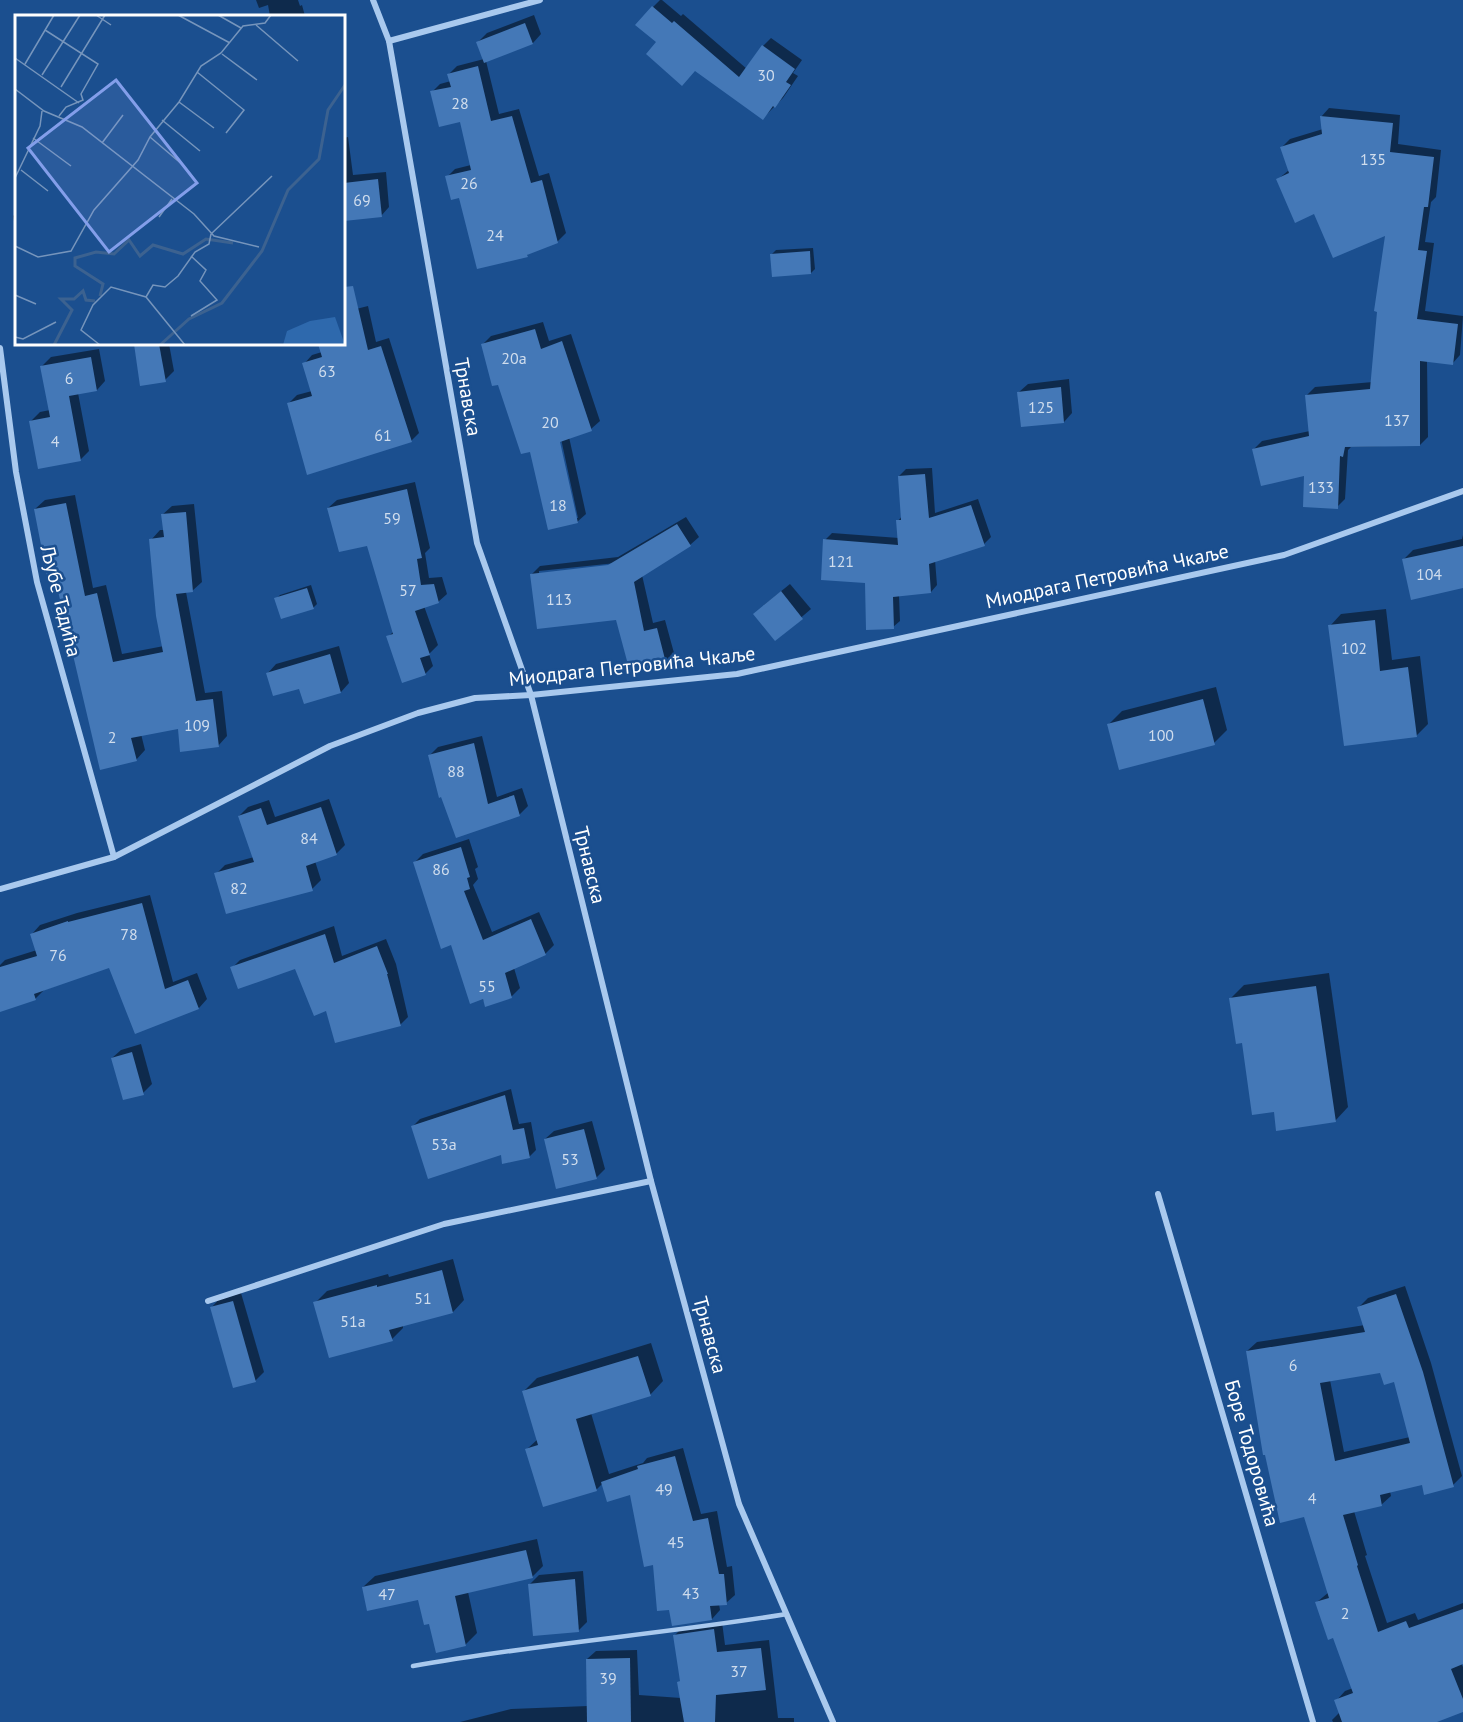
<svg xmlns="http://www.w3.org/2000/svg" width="1463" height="1722" font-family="'PT Sans',sans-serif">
  <rect width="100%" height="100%" fill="#1b4f8f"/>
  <g fill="#0007" fill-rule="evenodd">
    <path d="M256 0H298L300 6 302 5 305 16 311 15 312 16H270L268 5 259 8Z"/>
    <path d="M660 0H662L681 16 683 14 747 69 763 46 771 38 802 60 793 73 798 76 783 98 763 118 658 42 653 7Z"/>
    <path d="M534 15 541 34 533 43 486 61 499 114 519 109 539 176 549 173 566 233 558 241 530 252 527 255 460 196 447 177 455 169 471 165 461 120 432 92 440 84 451 81 449 74 457 66 484 59 478 42 487 33Z"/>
    <path d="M1329 108 1400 115 1398 144 1441 150 1436 197 1431 202 1425 242 1434 243 1425 311 1463 316 1460 355 1452 364 1427 361 1428 437 1420 445 1351 447 1348 450 1345 499 1337 507 1306 474 1254 449 1262 441 1310 431 1307 395 1315 387 1373 382 1387 233 1314 212 1277 180 1289 170 1282 147 1290 139 1323 129 1321 117Z"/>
    <path d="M348 137 353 175 386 172 389 207 381 216 344 219V138Z"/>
    <path d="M16 213V232L13 216Z"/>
    <path d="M813 248 815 269 811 273 772 254 776 250Z"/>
    <path d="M368 306 376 342 389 338 419 433 411 441 289 403 297 395 312 391 304 364 312 355 322 352 320 344H344V312Z"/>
    <path d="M543 322 549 341 571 334 600 421 591 429 569 437 586 514 577 522 531 450 499 383 482 345 491 336ZM560 434 578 518H575L557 435Z"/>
    <path d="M135 344H169L174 371 165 380 142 384Z"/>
    <path d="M99 349 105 381 97 390 78 393 89 451 80 460 31 421 40 412 50 410 42 366 51 357Z"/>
    <path d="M1069 379 1072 413 1064 422 1019 392 1028 384Z"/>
    <path d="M932 468 935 513 978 499 991 537 984 544 935 560 937 585 931 592 899 595 900 621 893 627 866 581 825 540 832 533 899 538 898 521 902 516 899 476 906 469Z"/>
    <path d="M415 482 430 548 425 553 429 578 442 577 447 594 438 602 424 606 438 645 429 654 433 666 425 674 388 637 394 631 368 544 328 508 337 500Z"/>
    <path d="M75 495 93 588 106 585 122 654 164 646 151 540 160 530H165L162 515 172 506 194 504 202 582 192 591 186 592 205 693 222 691 227 736 218 746 179 727 141 734 145 750 136 760 55 573 35 509 45 500Z"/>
    <path d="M686 517 699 537 690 545 642 575 653 623 665 620 674 653 665 662 617 619 532 574 540 566 618 557ZM616 563V566L539 574V571Z"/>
    <path d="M1463 535V586L1403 560 1413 550 1462 539Z"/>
    <path d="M790 584 811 609 776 639 764 605Z"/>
    <path d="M311 585 317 604 313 608 276 599 280 595Z"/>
    <path d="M1386 609 1392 660 1420 656 1428 724 1416 736 1330 626 1341 614Z"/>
    <path d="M339 646 349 683 341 692 268 673 276 664Z"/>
    <path d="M1216 687 1227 730 1214 743 1108 725 1122 711Z"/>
    <path d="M482 736 497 797 522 788 528 806 519 815 456 836 430 755 438 747Z"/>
    <path d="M329 799 345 845 336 854 315 861 321 880 312 889 216 874 225 865 254 857 239 816 248 807 269 800 275 817Z"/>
    <path d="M469 839 478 867 475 869 478 879 473 885 492 932 539 912 554 945 545 954 514 968 520 988 512 996 486 1005 452 943 414 863 423 854Z"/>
    <path d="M150 895 173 982 197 973 207 999 199 1008 110 966 44 990 35 999 0 1010V965L5 960 37 950 32 934 40 925 77 913Z"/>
    <path d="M334 926 342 956 386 939 396 964 408 1017 400 1025 327 1009 296 967 232 968 240 960Z"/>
    <path d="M1329 973 1348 1107 1335 1121 1275 1111 1243 1042 1231 998 1244 985Z"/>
    <path d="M141 1044 152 1084 143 1093 112 1058 121 1050Z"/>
    <path d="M511 1089 519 1124 531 1122 536 1150 529 1157 502 1153 413 1126 420 1119Z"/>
    <path d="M592 1121 605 1169 596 1178 545 1139 554 1131Z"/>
    <path d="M453 1259 464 1300 453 1312 403 1325V1328L392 1339 315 1303 327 1291 388 1274 389 1277Z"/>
    <path d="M1405 1286 1431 1363 1462 1476 1453 1485 1423 1484 1390 1491 1391 1496 1381 1505 1354 1511 1367 1555 1365 1556 1387 1623 1415 1613 1418 1620 1463 1603V1663H1461L1463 1667V1710L1417 1722H1333L1332 1720 1340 1712 1336 1701 1345 1691 1353 1688 1334 1636 1317 1602 1329 1592 1305 1515 1247 1351 1257 1342 1365 1325 1358 1308 1368 1298ZM1381 1372 1395 1380 1410 1437 1344 1452 1330 1380Z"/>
    <path d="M241 1293 264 1372 255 1381 212 1307 220 1298Z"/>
    <path d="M651 1343 663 1381 650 1395 591 1413 609 1474 643 1463 647 1458 683 1448 701 1514 717 1511 727 1567 732 1566 735 1595 726 1603 719 1604 720 1610 712 1619 671 1609 631 1493 603 1483 597 1489 544 1506 527 1449 538 1439 523 1392 537 1378Z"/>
    <path d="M537 1539 543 1566 532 1577 468 1592 477 1633 465 1645 431 1622 420 1598 363 1587 375 1576Z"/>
    <path d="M583 1571 587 1622 578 1631 530 1584 539 1575Z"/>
    <path d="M722 1622 725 1645 769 1640 778 1718H794V1722H460L511 1709 588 1706 587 1659 596 1651 637 1650 639 1695 681 1698 679 1682 682 1679 675 1635 683 1627Z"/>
  </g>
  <g fill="#4478b7" fill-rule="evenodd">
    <path d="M652 6 672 23 674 21 739 77 762 45 795 69 786 82 791 85 775 108 773 106 763 120 695 71 682 86 646 54 656 42 635 25Z"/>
    <path d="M525 23 533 44 484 63 476 42Z"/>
    <path d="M478 66 491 121 512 116 531 183 542 180 558 243 527 255 528 257 477 269 459 198 451 200 445 176 471 170 460 122 439 127 430 91 451 87 447 74Z"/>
    <path d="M1320 116 1393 123 1390 152 1434 157 1428 207H1424L1418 250 1427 251 1417 319 1458 324 1453 365 1420 361V446L1345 447 1343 457 1340 456 1338 509 1303 507 1304 476 1261 486 1252 449 1309 436 1305 395 1370 389 1377 312 1374 311 1385 236 1333 258 1314 214 1295 223 1276 179 1289 173 1280 147 1322 134Z"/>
    <path d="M378 179 382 217 344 221V183Z"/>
    <path d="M810 251 811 274 772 277 770 254Z"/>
    <path d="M353 286 368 350 381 346 412 442 307 475 287 403 312 396 302 363 322 357 318 344H344V287Z"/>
    <path d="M535 329 541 349 562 341 592 431 560 442 578 523 548 530 530 452 521 454 498 385 492 386 481 344Z"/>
    <path d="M134 344H159L166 382 140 386Z"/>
    <path d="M91 357 97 391 69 396 81 461 38 469 29 421 50 417 40 366Z"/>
    <path d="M1061 387 1064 423 1021 427 1017 392Z"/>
    <path d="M925 474 929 518 971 505 985 546 929 564 931 593 893 597 894 629 866 630 865 583 821 580 823 539 898 545 896 520H901L898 476Z"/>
    <path d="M407 489 422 558 417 559 421 585 434 584 439 603 415 611 430 655 420 658 426 675 402 683 386 636 393 634 367 546 339 552 327 508Z"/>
    <path d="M66 503 85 596 97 593 113 662 163 652 156 616 149 539 164 537 161 514 186 512 193 592 176 594 196 701 213 699 219 747 180 752 178 729 131 738 137 761 100 770 54 574 47 576 34 509Z"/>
    <path d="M677 524 691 546 634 582 644 631 657 628 666 663 630 672 616 620 537 629 530 574 608 565Z"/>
    <path d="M1463 546V588L1411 600 1402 559Z"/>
    <path d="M307 588 314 609 281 619 274 598Z"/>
    <path d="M781 591 803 619 775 641 753 614Z"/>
    <path d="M1375 620 1380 671 1408 667 1417 737 1344 746 1328 625Z"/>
    <path d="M330 654 341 693 304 704 299 689 273 696 266 673Z"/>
    <path d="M1203 699 1215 745 1119 770 1107 724Z"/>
    <path d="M474 743 488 804 514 795 520 816 456 838 441 797 439 798 428 755Z"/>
    <path d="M321 807 337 855 306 866 313 891 226 914 214 873 254 862 238 816 261 808 267 825Z"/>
    <path d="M461 847 470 877 467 878 470 889 464 891 483 940 531 919 546 955 505 973 512 998 485 1007 483 999 470 1004 451 945 441 949 413 862Z"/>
    <path d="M142 903 165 989 188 980 199 1009 135 1034 109 968 34 994 36 1000 0 1012V967L37 956 30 934 68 921V922Z"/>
    <path d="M325 934 334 963 377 946 388 974H387L401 1026 335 1043 326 1011 314 1016 295 969 238 989 230 967Z"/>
    <path d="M1316 986 1336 1122 1276 1131 1274 1112 1252 1115 1242 1043 1236 1044 1229 998Z"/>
    <path d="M132 1052 144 1095 123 1100 111 1058Z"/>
    <path d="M505 1095 513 1130 524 1128 530 1158 502 1164 501 1155 428 1179 411 1126Z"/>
    <path d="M584 1129 597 1179 556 1189 544 1139Z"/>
    <path d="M442 1270 453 1313 389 1330 393 1341 329 1358 313 1302 377 1285V1287Z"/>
    <path d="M1396 1294 1423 1372 1454 1487 1424 1495 1422 1485 1380 1495 1382 1506 1343 1515 1358 1565 1357 1566 1378 1632 1406 1621 1409 1628 1463 1609V1664L1451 1669 1463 1699V1712L1437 1722H1342L1334 1700 1353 1693 1333 1638 1328 1640 1315 1602 1329 1598 1304 1517 1280 1523 1265 1455H1263L1246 1351 1365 1332 1357 1307ZM1380 1373 1384 1385 1394 1382 1410 1443 1335 1461 1320 1383Z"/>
    <path d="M233 1301 256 1382 233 1388 210 1307Z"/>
    <path d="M638 1356 651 1396 576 1419 597 1491 543 1507 525 1449 538 1445 522 1391Z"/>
    <path d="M675 1456 693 1521 708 1518 719 1574H724L727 1605 710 1606 712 1620 672 1626 669 1610 657 1611 653 1565 644 1567 630 1495 607 1502 601 1482 638 1469 637 1466Z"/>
    <path d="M526 1550 533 1578 455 1596 466 1646 436 1653 429 1624 424 1625 418 1600 367 1611 362 1587Z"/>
    <path d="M575 1579 579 1632 533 1636 528 1584Z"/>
    <path d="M714 1629 717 1652 761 1648 766 1690 716 1695 715 1722H684L677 1682 680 1681 673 1635Z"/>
    <path d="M630 1658 631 1722H587L586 1659Z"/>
  </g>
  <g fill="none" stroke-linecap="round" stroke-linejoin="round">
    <path stroke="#a9c9ee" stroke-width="4.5" d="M413 1666C537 1644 663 1634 787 1614"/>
    <g stroke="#a9c9ee" stroke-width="6">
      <path d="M373 0 389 41 477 543 531 695 651 1181 739 1504 833 1722"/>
      <path d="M389 41 540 0"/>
      <path d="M0 348 16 472 37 582 114 857"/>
      <path d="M0 889 114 857 330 746 418 713 475 698 531 695 737 674 1284 555 1463 491"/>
      <path d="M1158 1194 1313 1722"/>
      <path d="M208 1301 444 1224 651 1181"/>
    </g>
  </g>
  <g text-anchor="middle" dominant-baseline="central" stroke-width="5" stroke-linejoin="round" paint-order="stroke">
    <g font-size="16" fill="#d0dded">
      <text x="766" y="75">30</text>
      <text x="460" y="103">28</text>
      <text x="1373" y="159">135</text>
      <text x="469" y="183">26</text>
      <text x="362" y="200">69</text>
      <text x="495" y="235">24</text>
      <text x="514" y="358">20a</text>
      <text x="327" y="371">63</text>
      <text x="69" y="378">6</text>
      <text x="1041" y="407">125</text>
      <text x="1397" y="420">137</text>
      <text x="550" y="422">20</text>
      <text x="383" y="435">61</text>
      <text x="55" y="441">4</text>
      <text x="1321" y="487">133</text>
      <text x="558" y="505">18</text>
      <text x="392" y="518">59</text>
      <text x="841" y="561">121</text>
      <text x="1429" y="574">104</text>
      <text x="408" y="590">57</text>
      <text x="559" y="599">113</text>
      <text x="1354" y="648">102</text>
      <text x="197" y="725">109</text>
      <text x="1161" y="735">100</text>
      <text x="112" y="737">2</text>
      <text x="456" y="771">88</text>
      <text x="309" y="838">84</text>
      <text x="441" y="869">86</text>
      <text x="239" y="888">82</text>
      <text x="129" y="934">78</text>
      <text x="58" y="955">76</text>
      <text x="487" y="986">55</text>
      <text x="444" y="1144">53a</text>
      <text x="570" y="1159">53</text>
      <text x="423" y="1298">51</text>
      <text x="353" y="1321">51a</text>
      <text x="1293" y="1365">6</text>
      <text x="664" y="1489">49</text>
      <text x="1312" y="1498">4</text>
      <text x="676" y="1542">45</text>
      <text x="691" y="1593">43</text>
      <text x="387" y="1594">47</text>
      <text x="1345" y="1613">2</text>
      <text x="739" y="1671">37</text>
      <text x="608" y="1678">39</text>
    </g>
    <g font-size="20" fill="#fff" stroke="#1b4f8f">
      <text transform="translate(468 397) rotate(80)">Трнавска</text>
      <text transform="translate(1107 576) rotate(-12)">Миодрага Петровића Чкаље</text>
      <text transform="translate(61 601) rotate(76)">Љубе Тадића</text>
      <text transform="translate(632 666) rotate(-6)">Миодрага Петровића Чкаље</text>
      <text transform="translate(590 865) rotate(76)">Трнавска</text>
      <text transform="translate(710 1335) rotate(75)">Трнавска</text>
      <text transform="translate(1252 1453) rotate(74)">Боре Тодоровића</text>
    </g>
  </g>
  <g transform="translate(15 15)">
    <rect width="330" height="330" fill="#1b4f8f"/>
    <path d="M320 302 330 330H268L272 316 295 306Z" fill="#2e69ad"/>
    <path fill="none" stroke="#3c6290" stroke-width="3" d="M85 281 88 269 60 251V243L81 237 99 239 114 225 125 241 138 230 168 239 191 224 218 228M39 330 57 295 46 284H59L68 276 71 285 80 286M145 330 174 304 207 288 247 236 273 175 304 144 313 95 330 70"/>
    <path fill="none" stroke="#7695bc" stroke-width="1.5" d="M81 0 96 10M163 0 215 28M203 0 226 13M241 10 283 46M30 15 83 49 66 79 68 85 51 92 44 101M207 39 242 65M0 43 64 88M10 49 39 0M182 57 229 95 211 118M27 60 65 0M46 72 90 0M0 74 29 96 67 112 179 199 199 221 244 232M164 87 199 113M147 105 185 136M135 122 169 151M18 123 56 151M87 128 108 100M6 155 33 176M0 163 25 111 27 96M144 202 157 184M196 219 257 161M0 231 23 242 56 236 79 195 123 145 135 122 164 87 186 51 206 38 228 11 250 8 256 0M0 280 21 289M131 282 138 270 150 272 163 261 180 237 194 229 196 219M176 301 202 285 185 266 191 255 176 241M0 322 8 324 41 307M85 330 66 315 78 290 96 272 131 282 170 330"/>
    <path fill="#839eea" fill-opacity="0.15" stroke="#839eea" stroke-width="3" d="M101 65 182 168 94 237 13 133Z"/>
    <rect width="330" height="330" fill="none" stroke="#fff" stroke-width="3"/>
  </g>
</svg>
